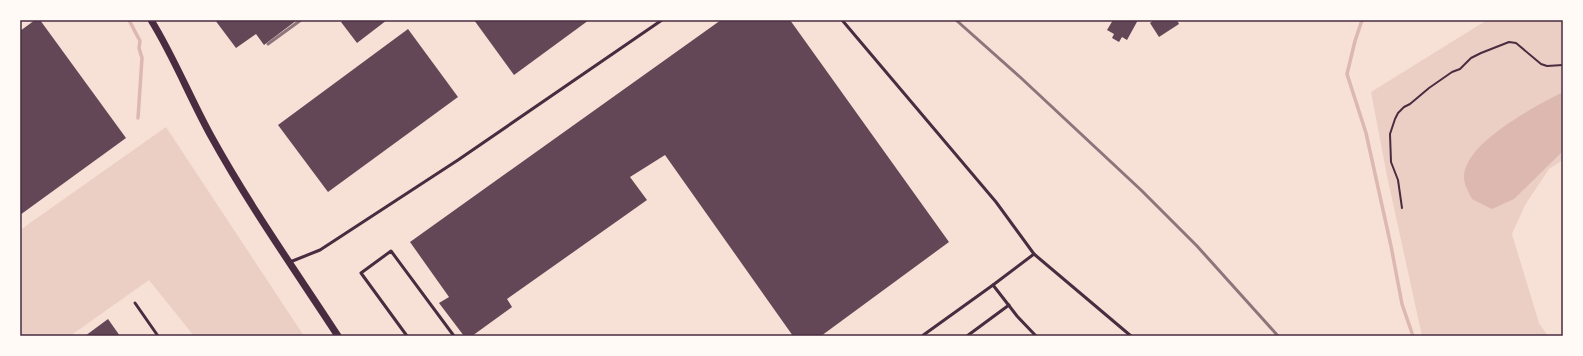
<svg xmlns="http://www.w3.org/2000/svg" width="1583" height="356" font-family="'Noto Sans',sans-serif">
  <rect width="100%" height="100%" fill="#f7e1d7"/>
  <g fill="#ebcfc5">
    <path d="M1487 20H1563V160L1549 169 1525 205 1512 234 1539 323 1548 336H1422L1387 176 1371 92Z"/>
    <path d="M166 127 304 336H194L149 280 70 336H20V230Z"/>
  </g>
  <path fill="#dcb8b0" d="M1563 92V151L1514 199 1492 209 1472 199C1469 193 1464 184 1464 178 1463 143 1536 106 1563 92Z"/>
  <g fill="none" stroke-linecap="round" stroke-linejoin="round">
    <g stroke="#dcb8b0" stroke-width="3.5">
      <path d="M129 20 140 41 139 48 142 58 138 118"/>
      <path d="M1362 20 1355 41 1347 74 1366 133 1391 246 1402 304 1413 336"/>
    </g>
  </g>
  <g fill="#644757">
    <path d="M35 20H40L126 138 20 215V31Z"/>
    <path d="M215 20H297L264 45 256 34 236 48Z"/>
    <path d="M344 20H387L357 43 341 22Z"/>
    <path d="M474 20H589L514 75Z"/>
    <path d="M721 20H790L949 242 821 336H793L665 155 630 177 647 200 507 299 512 307 472 336H464L439 303 449 297 410 242Z"/>
    <path d="M1113 20H1138L1127 40 1122 37 1119 42 1112 38 1114 34 1107 30Z"/>
    <path d="M1154 20H1177L1179 24 1159 37 1150 23Z"/>
    <path d="M408 29 458 97 328 192 278 125Z"/>
    <path d="M108 319 120 336H85Z"/>
  </g>
  <g fill="none" stroke-linecap="round" stroke-linejoin="round">
    <path stroke="#4a2c40" stroke-width="2" d="M1402 208 1398 180 1391 162 1390 134 1395 119 1398 113 1404 107 1410 104 1429 88 1452 72 1460 69 1471 58 1481 53 1509 42 1516 43 1541 64 1547 66 1563 65"/>
    <g stroke="#4a2c40" stroke-width="3">
      <path d="M842 20 996 202 1034 254"/>
      <path d="M290 262 320 250 458 160 662 20"/>
      <path d="M993 285 1034 254 1131 336"/>
      <path d="M135 303 158 336"/>
      <path d="M407 336 361 273 391 251 454 336"/>
      <path d="M922 336 993 285 1017 316 1036 336"/>
      <path d="M967 336 1009 305"/>
    </g>
    <path stroke="#4a2c40" stroke-width="7" d="M151 20C174 57 190 98 211 136 249 205 295 270 338 336"/>
    <g stroke="#8f747c" stroke-width="3">
      <path d="M956 20 1020 77 1141 190 1197 246 1278 336"/>
      <path d="M268 44 301 20"/>
    </g>
  </g>
  <rect width="1583" height="356" fill="none" stroke="#fffaf5" stroke-width="42"/>
  <rect x="21" y="21" width="1541" height="314" fill="none" stroke="#4a2c40" stroke-width="1.5"/>
</svg>
